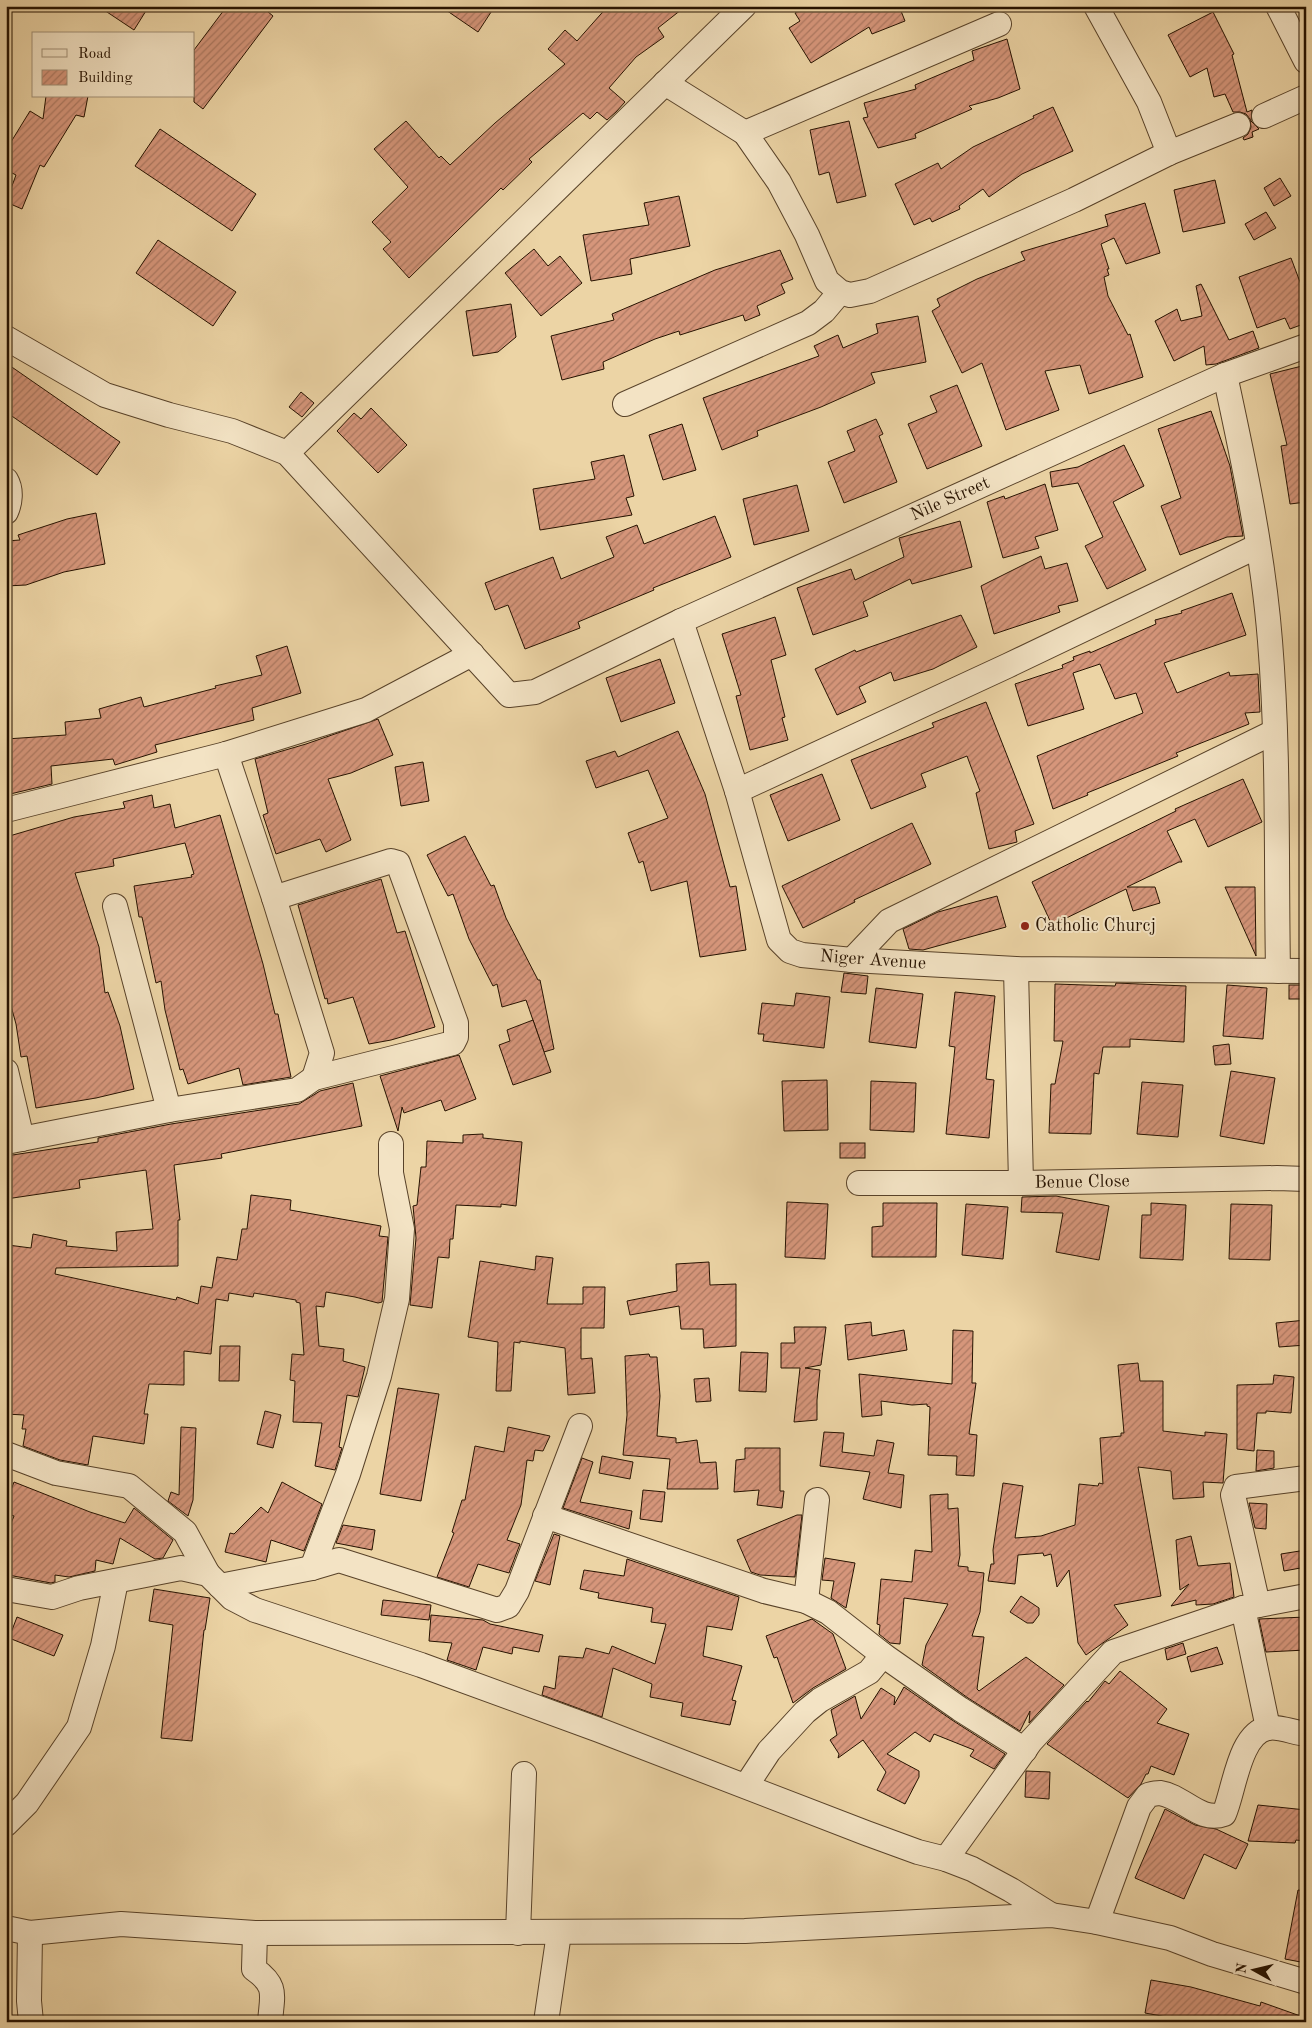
<svg xmlns="http://www.w3.org/2000/svg" width="1312" height="2028" font-family="'Old Standard TT',serif">
  <defs>
    <pattern id="building-hatch" width="6" height="6" patternUnits="userSpaceOnUse" patternTransform="scale(1.25)"><rect width="6" height="6" fill="#d6967b"/><path d="M-1 1l2-2M0 6l6-6M5 7l2-2" fill="none" stroke="#ad7962"/></pattern>
  </defs>
  <rect width="100%" height="100%" fill="#ecd4a5"/>
  <filter id="stains"><feTurbulence type="fractalNoise" baseFrequency=".004" numOctaves="4"/><feColorMatrix values="0 0 0 0 .2 0 0 0 0 .09 0 0 0 0 .02 0 0 0 .5 -.17"/></filter>
  <radialGradient id="worn" r=".72"><stop offset=".6" stop-color="#630" stop-opacity="0"/><stop offset="1" stop-color="#630" stop-opacity=".3"/></radialGradient>
  <g fill="url(#building-hatch)" stroke="#261200">
    <path d="M98 6H149L134 30Z"/>
    <path d="M227 6H261L273 16 203 109 194 102V50Z"/>
    <path d="M440 6H495L478 32Z"/>
    <path d="M608 6H686L658 28 664 37 636 57 609 88 625 102 616 112 607 120 597 112 590 119 583 113 529 159 532 162 503 190 501 188 409 278 383 249 391 242 372 222 408 187 374 149 406 121 439 158 441 156 450 165 495 123 565 64 548 49 565 30 577 41Z"/>
    <path d="M805 6H899L905 21 872 34 869 27 811 63 789 28 800 21 795 13Z"/>
    <path d="M1213 12 1234 54 1232 55 1247 112 1252 110 1251 121 1259 129 1252 132 1253 137 1244 140 1243 138 1248 134 1251 127 1250 119 1246 114 1240 112H1233L1225 94 1214 97 1207 68 1190 77 1168 35Z"/>
    <path d="M1007 39 1020 89 998 98 969 106 972 109 915 134 916 138 878 148 863 118 868 117 864 103 916 89 915 85 974 60 972 51Z"/>
    <path d="M46 96H88L84 117 76 115 44 167 40 165 22 209 6 202 16 175 6 170V150L30 111 43 119Z"/>
    <path d="M1053 107 1073 151 1022 174 989 197 983 189 959 206 960 209 932 222 930 218 914 225 895 184 938 163 941 169 973 147 1034 118 1033 116Z"/>
    <path d="M849 121 866 196 837 203 829 172 819 175 810 130Z"/>
    <path d="M160 129 256 194 232 231 135 166Z"/>
    <path d="M1280 178 1291 196 1274 206 1264 188Z"/>
    <path d="M1215 180 1225 223 1183 232 1174 190Z"/>
    <path d="M679 196 690 246 630 259 632 274 591 281 583 235 649 225 644 203Z"/>
    <path d="M1145 203 1160 253 1126 264 1114 238 1101 244 1109 269H1107L1109 275 1104 277 1108 296 1128 335 1130 334 1143 377 1089 394 1080 365 1045 371 1059 410 1006 430 982 363 962 373 932 311 940 306 937 299 977 279 1025 260 1021 252 1108 226 1105 215Z"/>
    <path d="M1266 212 1276 228 1254 240 1245 224Z"/>
    <path d="M158 240 236 292 213 326 136 273Z"/>
    <path d="M534 249 548 266 560 256 582 283 541 316 505 273Z"/>
    <path d="M780 250 793 279 781 284 785 293 757 306 760 315 745 321 743 315 680 335 679 331 655 339 603 362 604 369 562 380 551 336 614 320 612 314 715 270Z"/>
    <path d="M1291 258 1306 298V323L1290 329 1285 318 1257 328 1239 277Z"/>
    <path d="M1201 284 1229 340 1253 331 1259 348 1216 364 1206 365 1204 346 1174 361 1155 321 1177 309 1181 321 1202 316 1196 286Z"/>
    <path d="M511 304 516 337 498 352 473 356 466 311Z"/>
    <path d="M918 316 926 362 871 373 875 383 821 407 757 431 758 436 722 450 703 398 819 356 814 346 838 335 843 348 878 333 876 324Z"/>
    <path d="M6 363 120 442 97 475 6 412Z"/>
    <path d="M1306 365V502L1290 504 1281 446 1287 445 1270 374Z"/>
    <path d="M957 385 982 446 927 469 908 424 937 412 930 396Z"/>
    <path d="M301 392 314 403 302 417 289 407Z"/>
    <path d="M371 408 407 445 378 473 337 431 354 413 361 419Z"/>
    <path d="M1211 411 1230 466 1243 536 1227 537 1180 555 1161 506 1181 498 1158 429Z"/>
    <path d="M876 419 883 434 879 436 897 482 844 503 828 462 855 451 847 431Z"/>
    <path d="M682 424 696 470 663 480 649 435Z"/>
    <path d="M1124 445 1144 486 1113 502 1146 570 1107 589 1085 546 1103 537 1078 483 1052 487 1050 472 1078 467Z"/>
    <path d="M624 455 634 496 626 498 632 515 540 530 533 489 595 479 591 462Z"/>
    <path d="M1045 484 1058 530 1035 537 1039 548 1003 558 987 502 1004 496 1005 499Z"/>
    <path d="M797 485 809 531 754 545 743 499Z"/>
    <path d="M96 513 105 564 64 572 26 585 6 586V541L20 540 18 535 67 519Z"/>
    <path d="M715 516 731 557 653 588 654 590 578 622 580 628 525 649 508 605 495 610 485 583 553 557 561 579 614 557 606 537 637 525 644 544Z"/>
    <path d="M960 521 972 567 912 584 910 579 863 602 868 616 813 635 797 588 851 569 855 580 904 557 899 538Z"/>
    <path d="M1041 556 1045 569 1067 563 1078 601 1058 606 1060 612 994 634 981 586Z"/>
    <path d="M1232 593 1246 635 1164 663 1177 693 1229 672 1230 676 1258 674 1260 712 1245 713 1249 724 1176 753 1178 756 1087 793 1088 795 1053 809 1037 756 1143 713 1136 693 1115 699 1100 664 1073 673 1084 709 1028 726 1015 684 1063 668 1062 665 1074 660 1073 657 1090 651V653L1156 624 1155 620 1182 613 1181 611Z"/>
    <path d="M961 615 977 647 933 669 894 681 891 672 859 687 866 702 837 715 815 669 855 650 856 652Z"/>
    <path d="M775 617 786 655 771 660 785 717 782 718 788 740 750 750 736 696 741 695 722 634Z"/>
    <path d="M287 646 301 693 252 708 254 720 155 745 157 752 115 765 113 759 51 766 52 784 6 795V739L66 735 65 722 101 718 99 709 141 697 144 707 216 688 215 686 262 675 256 656Z"/>
    <path d="M660 659 675 703 621 722 606 678Z"/>
    <path d="M986 702 1034 824 1015 831 1017 842 989 849 976 793 980 791 967 756 921 774 926 787 871 809 851 760 934 727 932 723Z"/>
    <path d="M378 719 393 755 351 773 328 779 351 840 326 852 320 839 276 854 263 815 268 813 255 759 306 744Z"/>
    <path d="M678 731 705 794 730 887 736 886 746 950 700 957 687 881 651 891 643 861 639 863 628 833 668 818 648 770 596 788 586 761 615 751 618 757Z"/>
    <path d="M423 762 429 801 401 806 395 767Z"/>
    <path d="M822 774 840 820 788 841 770 795Z"/>
    <path d="M1243 779 1262 822 1208 847 1195 819 1167 831 1182 862H1179L1127 887H1155L1160 903 1133 911 1126 889 1052 925 1032 882 1176 811 1175 809Z"/>
    <path d="M152 795 154 808 170 804 175 828 220 815 263 964 275 1014H278L291 1077 243 1085 239 1068 188 1084 183 1069 180 1070 165 1010 161 981 156 983 142 917H139L134 886 192 877 191 875 194 874 185 843 113 859 114 866 75 873 99 947 105 993 108 992 120 1026 134 1089 96 1098 36 1108 27 1056 21 1057 16 1024 6 988V837L74 817 125 808 123 802Z"/>
    <path d="M912 823 931 864 854 900 855 902 803 928 782 886Z"/>
    <path d="M465 836 491 886 494 885 506 918 538 980H540L554 1049 544 1052 526 1000 502 1007 497 984 493 986 469 939 453 894 448 896 427 855Z"/>
    <path d="M381 879 397 933 405 931 435 1027 391 1040 369 1044 353 997 328 1004 327 998 325 999 298 905Z"/>
    <path d="M1225 887H1255L1256 956Z"/>
    <path d="M997 896 1006 927 923 950 909 949 903 929 938 912Z"/>
    <path d="M844 973 868 976 866 994 841 992Z"/>
    <path d="M1116 983 1186 986 1184 1042 1130 1039V1047H1103L1099 1074 1094 1073 1091 1134 1049 1133 1051 1084H1055L1063 1041H1054L1055 984 1115 986Z"/>
    <path d="M1227 985 1267 988 1263 1039 1223 1036Z"/>
    <rect x="1289" y="985" width="17" height="14"/>
    <path d="M876 988 923 994 916 1048 869 1042Z"/>
    <path d="M955 992 995 996 986 1079 994 1080 989 1138 946 1134 955 1047 949 1046Z"/>
    <path d="M796 993 830 997 824 1048 763 1041 764 1034H758L762 1003 794 1006Z"/>
    <path d="M533 1020 551 1072 513 1085 499 1045 510 1041 507 1030Z"/>
    <path d="M1229 1044 1231 1064 1215 1065 1213 1046Z"/>
    <path d="M459 1055 476 1099 445 1111 441 1100 404 1113 402 1107 398 1131 380 1076Z"/>
    <path d="M1231 1071 1275 1078 1264 1144 1220 1136Z"/>
    <path d="M827 1080 828 1130 784 1131 782 1081Z"/>
    <path d="M871 1081 916 1083 914 1132 870 1130Z"/>
    <path d="M1142 1082 1183 1085 1178 1137 1137 1134Z"/>
    <path d="M353 1083 362 1126 221 1154 222 1158 174 1165 180 1220H178V1266L56 1268 55 1274 176 1300 177 1297 198 1304 201 1286 212 1288 217 1257 237 1260 242 1229H247L251 1195 291 1200 290 1210 381 1226 379 1236 388 1237 382 1302 378 1303 355 1297 326 1292 324 1307 316 1306 319 1346 344 1349 343 1361 365 1367 358 1397 347 1395 339 1447 342 1448 335 1470 315 1466 322 1423 293 1422 295 1381 290 1380 292 1354 304 1355 300 1303 296 1302V1300L254 1293 253 1297 229 1293 228 1301 216 1299 211 1354 184 1351V1385L149 1384 144 1414H148L144 1444 93 1436 88 1465 60 1460 23 1446 26 1429H22L24 1415 6 1414V1259L8 1245 31 1248 33 1234 67 1241 66 1246 117 1251 116 1232 153 1229 146 1170 79 1180 80 1188 6 1199V1156L98 1142V1138L171 1124 299 1104 320 1091Z"/>
    <path d="M483 1134V1138L522 1142 516 1206 501 1204V1207L456 1205 453 1239H450L449 1258 438 1257 432 1308 410 1305 416 1238 413 1206 417 1205 421 1167H426L427 1141 463 1143V1135Z"/>
    <rect x="840" y="1143" width="25" height="15"/>
    <path d="M1056 1196 1109 1206 1099 1260 1056 1252 1063 1213 1021 1212 1022 1197Z"/>
    <path d="M787 1202 828 1204 825 1259 785 1257Z"/>
    <path d="M883 1203H937L936 1257H872V1227L883 1226Z"/>
    <path d="M1151 1203 1186 1205 1183 1260 1140 1258 1142 1215H1151Z"/>
    <path d="M966 1204 1008 1207 1003 1259 962 1255Z"/>
    <path d="M1231 1204 1272 1205 1270 1260 1229 1259Z"/>
    <path d="M536 1256 553 1258 547 1304H583V1287H605L604 1328H581V1359L592 1358 595 1393 568 1395 565 1348 520 1341V1343L514 1342 511 1391H496L498 1342 468 1337 480 1261 535 1270Z"/>
    <path d="M709 1262 710 1285 736 1284V1346L704 1348 703 1329H681L679 1306 630 1315 627 1301 677 1291 676 1264Z"/>
    <path d="M1306 1320V1345L1279 1347 1276 1323Z"/>
    <path d="M871 1322 872 1336 904 1330 907 1350 848 1360 845 1325Z"/>
    <path d="M794 1327H826L821 1365 805 1368 820 1370 817 1400V1420L794 1422 800 1368H781V1343H795Z"/>
    <path d="M953 1330 973 1331 972 1383H976L969 1434 977 1435 974 1476 956 1475 957 1456 928 1455 930 1407 927 1406V1404L912 1405 881 1401 882 1415 862 1417 859 1374 952 1384Z"/>
    <path d="M220 1346H240L239 1381H219Z"/>
    <path d="M741 1352 768 1353 766 1392 739 1391Z"/>
    <path d="M649 1354 650 1357H657L660 1396 657 1436 676 1438V1443L697 1440 700 1463 716 1462 718 1489H667L670 1459 623 1455 627 1415 625 1356Z"/>
    <path d="M1138 1363 1140 1381H1163V1431L1205 1436V1432L1227 1434 1223 1483 1203 1482 1204 1497 1173 1499 1171 1471 1138 1467 1161 1596 1114 1605 1128 1625 1086 1655 1078 1643 1069 1570 1057 1587 1051 1554 1044 1556 1043 1553 1018 1555 1015 1584 988 1581 991 1564H994L993 1550 1003 1483 1023 1486 1015 1538 1041 1536 1075 1525 1079 1484 1098 1486 1099 1483 1103 1484 1100 1438 1121 1436V1433H1124L1118 1365Z"/>
    <path d="M1274 1375 1294 1377 1291 1413 1266 1411V1413H1257L1254 1451 1237 1449V1385L1273 1384Z"/>
    <path d="M709 1378 711 1401 696 1402 694 1379Z"/>
    <path d="M398 1388 439 1394 421 1501 380 1494Z"/>
    <path d="M265 1411 281 1415 273 1448 257 1444Z"/>
    <path d="M181 1427 196 1428 193 1500 188 1516 168 1501 171 1492 179 1495Z"/>
    <path d="M508 1427 550 1436 543 1451 535 1450 533 1461 527 1460 521 1505 507 1540 520 1544 509 1573 478 1564 469 1587 437 1577 454 1533 452 1532 462 1500H465L475 1446 504 1452Z"/>
    <path d="M824 1432 844 1433 842 1452 874 1456 877 1440 894 1443 888 1473 904 1475 901 1508 863 1499 870 1472 820 1466Z"/>
    <path d="M745 1448H780V1491H784L782 1508 757 1505 759 1490 734 1492 736 1460 745 1459Z"/>
    <path d="M1257 1450 1274 1451V1468L1256 1471Z"/>
    <path d="M602 1456 633 1462 630 1479 599 1473Z"/>
    <path d="M582 1458 593 1462 580 1502 632 1511 629 1529 563 1508Z"/>
    <path d="M14 1482 90 1512 125 1523 134 1508 173 1540 163 1558 155 1559 120 1538 113 1564 96 1560 95 1571 69 1577 55 1575V1582L51 1583 8 1575 11 1558H7L10 1534 7 1533 14 1516 6 1513V1503Z"/>
    <path d="M282 1482 322 1504 304 1551 271 1540 266 1562 225 1552 230 1533 234 1534 261 1507 268 1513Z"/>
    <path d="M643 1490 665 1492 662 1522 640 1519Z"/>
    <path d="M948 1494V1509L958 1508 960 1555 958 1566 968 1567V1571L984 1573 980 1612 972 1636 984 1637 977 1689 979 1691 1026 1657 1064 1685 1029 1723 1030 1711 1020 1731 968 1698 922 1665 926 1645 948 1604 904 1598 900 1644 890 1643 879 1634 880 1625 877 1624 881 1579 912 1582 915 1550 932 1552 930 1495Z"/>
    <path d="M1249 1503 1267 1504 1266 1529 1255 1528Z"/>
    <path d="M797 1515H802L795 1577 760 1575 751 1572 737 1540Z"/>
    <path d="M343 1525 375 1530 372 1550 336 1543Z"/>
    <path d="M554 1534 560 1536 550 1585 535 1581Z"/>
    <path d="M1191 1536 1198 1566 1230 1563 1234 1597 1213 1604 1196 1605V1600L1171 1606 1189 1584 1180 1590 1176 1540Z"/>
    <path d="M1306 1550V1567L1284 1571 1281 1554Z"/>
    <path d="M825 1558 855 1563 846 1608 831 1598 834 1581 822 1580Z"/>
    <path d="M627 1559 739 1597 732 1630 707 1626 703 1656 742 1666 732 1700 736 1701 730 1725 681 1716 683 1703 650 1697 652 1684 613 1668 602 1717 542 1695 544 1686 555 1689 559 1656 583 1658 586 1648 609 1654 612 1646 655 1664 666 1624 651 1622 653 1608 598 1598 599 1593 580 1589 584 1570 624 1576Z"/>
    <path d="M154 1589 210 1598 205 1630H204L192 1741 161 1738 173 1625 149 1621Z"/>
    <path d="M1021 1596 1039 1608V1615L1033 1623H1027L1010 1612Z"/>
    <path d="M383 1600 431 1605 429 1620 381 1615Z"/>
    <path d="M431 1615 483 1620 490 1624 543 1635 539 1652 513 1647 512 1654 483 1647 476 1670 447 1660 452 1643 429 1641Z"/>
    <path d="M17 1617 63 1635 54 1656 9 1638Z"/>
    <path d="M1306 1617V1650L1266 1652 1259 1619Z"/>
    <path d="M812 1619 833 1634 846 1669 813 1688 793 1703 777 1657 774 1658 766 1636Z"/>
    <path d="M1183 1643 1186 1654 1167 1660 1165 1649Z"/>
    <path d="M1217 1647 1223 1664 1191 1672 1187 1657Z"/>
    <path d="M1120 1671 1167 1709 1157 1723 1189 1734 1174 1775 1151 1766 1148 1774H1146L1141 1784 1128 1798 1047 1744 1087 1701 1088 1702 1105 1681 1109 1684Z"/>
    <path d="M904 1687 952 1720 1005 1754 994 1769 970 1756 974 1750 934 1734 930 1742 915 1732 887 1754 919 1771V1777L905 1804 877 1790 886 1772 863 1740 838 1758 839 1754 830 1740 837 1735 831 1710 855 1696 861 1719 881 1688 895 1697 894 1705Z"/>
    <path d="M1026 1771 1050 1772 1049 1799 1025 1797Z"/>
    <path d="M1258 1805 1306 1810V1841L1296 1840 1295 1843 1248 1841Z"/>
    <path d="M1165 1809 1195 1825 1216 1829 1248 1844 1236 1869 1204 1854 1184 1899 1135 1878Z"/>
    <path d="M1298 1890 1306 1891V1963L1285 1959Z"/>
    <path d="M1151 1980 1191 1987 1260 2006 1261 2002 1306 2018V2022H1182L1167 2017 1145 2013Z"/>
  </g>
  <g fill="none" stroke-linecap="round" stroke-linejoin="round">
    <g stroke="#584229" stroke-width="26">
      <g id="street">
        <path d="M1096 6 1149 102 1169 153"/>
        <path d="M1278 6 1306 61"/>
        <path d="M665 83 745 133 779 182 807 235 827 281 840 292 850 295 870 291 1074 200 1169 153 1238 125"/>
        <path d="M1264 116 1306 97"/>
        <path d="M745 133 999 24"/>
        <path d="M6 338 105 395 169 415 232 431 287 453 509 695 535 692 681 621 1225 375 1306 346"/>
        <path d="M1225 375C1244 463 1263 552 1270 641 1279 750 1276 861 1278 971"/>
        <path d="M625 404 808 323 824 311 840 292"/>
        <path d="M287 453 744 6"/>
        <path d="M6 480C12 490 10 503 6 512"/>
        <path d="M681 621 737 791 779 940 790 951 802 955 852 960 1016 969 1306 971"/>
        <path d="M226 754 274 898 322 1053 314 1078"/>
        <path d="M737 791 1007 666 1258 546"/>
        <path d="M6 810 226 754 366 710 472 654"/>
        <path d="M115 906 169 1110"/>
        <path d="M852 960 889 921 1274 732"/>
        <path d="M1016 969 1021 1183"/>
        <path d="M6 1071 22 1139"/>
        <path d="M6 1142 169 1110 297 1090 314 1078 453 1043 456 1037V1023L398 863 391 861 274 898"/>
        <path d="M859 1183H1021L1277 1178 1306 1179"/>
        <path d="M6 1454 56 1473 129 1486 185 1532 208 1574"/>
        <path d="M545 1516 764 1591 806 1601 828 1612 883 1655 960 1709 1025 1750"/>
        <path d="M312 1568 348 1474 379 1376 397 1299 402 1229 391 1173V1144"/>
        <path d="M220 1586 312 1568 339 1560 497 1610 508 1606 517 1591 580 1426"/>
        <path d="M6 1589 52 1597 79 1588 181 1568 208 1574 232 1598 255 1610 421 1665 599 1730 866 1833 918 1852 946 1859 972 1869 1011 1890 1051 1915"/>
        <path d="M806 1601 817 1500"/>
        <path d="M1258 1605 1233 1495 1236 1487 1306 1478"/>
        <path d="M1243 1608 1268 1728"/>
        <path d="M746 1786 769 1751 805 1712 820 1700 869 1672 883 1655"/>
        <path d="M6 1824 27 1803 79 1727 103 1646 116 1581"/>
        <path d="M946 1859 1031 1741 1113 1652 1243 1608 1306 1596"/>
        <path d="M1097 1922 1139 1807 1148 1795C1152 1794 1157 1793 1160 1793 1183 1796 1200 1823 1224 1814 1234 1792 1239 1733 1268 1728 1277 1726 1296 1733 1306 1734"/>
        <path d="M6 1928 30 1933 121 1924 255 1933 745 1931 1051 1915 1097 1922 1170 1938 1212 1954 1306 1982"/>
        <path d="M30 1933 29 2001 31 2022"/>
        <path d="M255 1933 254 1969C278 1986 272 1995 270 2022"/>
        <path d="M518 1933 524 1774"/>
        <path d="M546 2022 559 1933"/>
      </g>
    </g>
    <use href="#street" stroke="#f3e3c4" stroke-width="24"/>
  </g>
  <circle fill="#8f2418" stroke="#f3e3c4" stroke-width="2" cx="1025" cy="926" r="5"/>
  <g text-anchor="middle" dominant-baseline="central" stroke-width="4" stroke-linejoin="round" paint-order="stroke">
    <g font-size="18" fill="#261200" stroke="#f3e3c4">
      <text transform="translate(950 499) rotate(-24)">Nile Street</text>
      <text transform="translate(873 960) rotate(4)">Niger Avenue</text>
      <text transform="translate(1082 1182) rotate(-1)">Benue Close</text>
    </g>
    <g font-size="18" fill="#261200" stroke="#f3e3c4" text-anchor="start">
      <text x="1035" y="926">Catholic Churcj</text>
    </g>
  </g>
  <rect width="1312" height="2028" fill="none" stroke="#ecd4a5" stroke-width="25"/>
  <rect x="8" y="8" width="1297" height="2013" fill="none" stroke="#261200" stroke-width="2.5"/>
  <rect x="12" y="12" width="1287" height="2003" fill="none" stroke="#261200"/>
  <rect x="32" y="32" width="162" height="65" fill="#f3e3c4" stroke="#a18f76"/>
  <rect x="42" y="49" width="25" height="8" fill="#f3e3c4" stroke="#a18f76"/>
  <text x="78" y="58" font-size="15" fill="#261200">Road</text>
  <rect x="42" y="70" width="25" height="15" fill="url(#building-hatch)" stroke="#a18f76"/>
  <text x="78" y="82" font-size="15" fill="#261200">Building</text>
  <g transform="translate(1254 1970) rotate(278)" stroke="#f3e3c4" stroke-width="4" paint-order="stroke">
  <path d="M0-4L9 19L0 12L-9 19Z" fill="#261200"/>
  <text y="-8" font-size="14" font-weight="bold" text-anchor="middle" fill="#261200">N</text>
  </g>
  <rect width="100%" height="100%" filter="url(#stains)"/>
  <rect width="100%" height="100%" fill="url(#worn)"/>
</svg>
